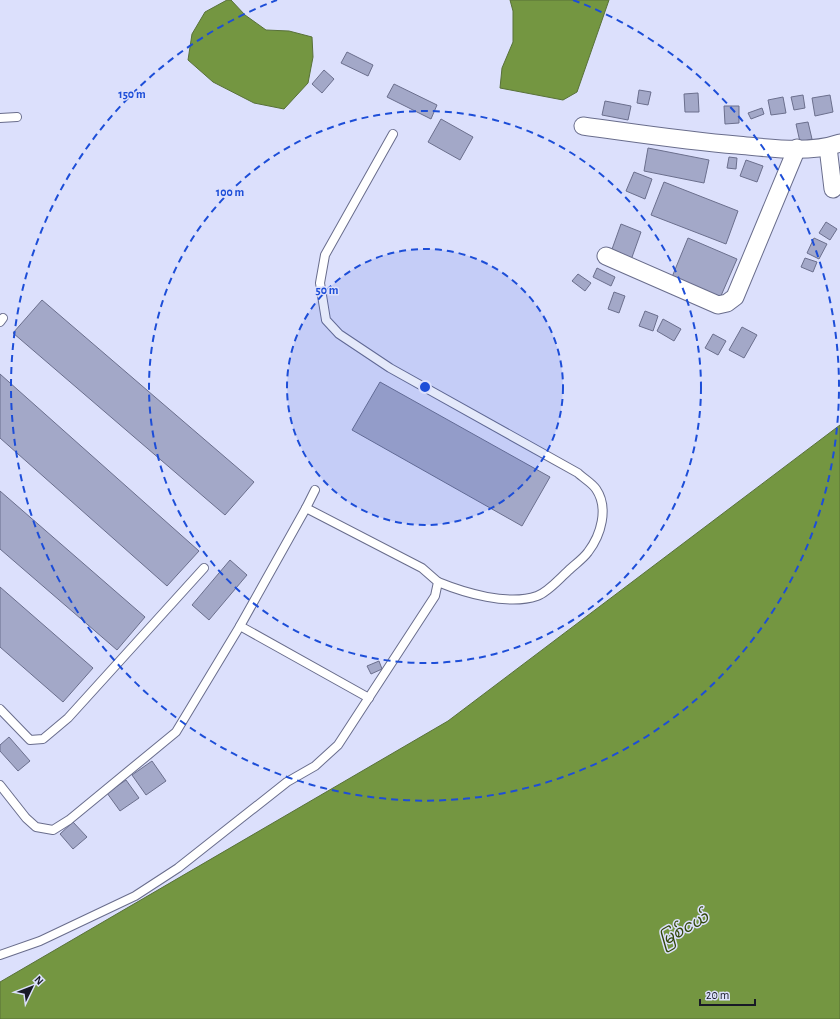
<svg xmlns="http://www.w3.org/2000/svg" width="840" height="1019" font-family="'Alegreya Sans','Noto Sans Myanmar',sans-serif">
  <rect width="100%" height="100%" fill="#dce0fc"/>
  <g fill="#749641" stroke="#587139">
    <path d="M227 0H231L245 15 266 30 289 31 312 37 313 57 308 83 284 109 254 103 213 82 188 60 192 34 205 12Z"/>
    <path d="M510 0H609L577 92 563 100 500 88 502 68 513 42V11Z"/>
    <path d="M840 425V1019H0V982L448 721Z"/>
  </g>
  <g fill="#a3a8c8" stroke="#6b6f8d">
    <path d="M347 52 373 65 368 76 341 63Z"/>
    <path d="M324 70 334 79 322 93 312 84Z"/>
    <path d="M394 84 437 105 431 119 387 97Z"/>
    <path d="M639 90 651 92 648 105 637 103Z"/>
    <path d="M698 93 699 112H685L684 94Z"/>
    <path d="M803 95 805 108 794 110 791 97Z"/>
    <path d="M830 95 833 112 815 116 812 98Z"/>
    <path d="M783 97 786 113 771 115 768 100Z"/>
    <path d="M605 101 631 106 628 120 602 115Z"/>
    <path d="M724 106H739V123L725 124Z"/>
    <path d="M762 108 764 114 751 119 748 113Z"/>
    <path d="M441 119 473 137 460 160 428 142Z"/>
    <path d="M808 122 812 139 800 142 796 124Z"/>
    <path d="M648 148 709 160 704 183 644 171Z"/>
    <path d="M729 157 737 158 736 169 727 168Z"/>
    <path d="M746 160 763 166 757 182 740 176Z"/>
    <path d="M634 172 652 179 645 199 626 191Z"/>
    <path d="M664 182 738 211 726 244 651 215Z"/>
    <path d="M826 222 837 229 830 240 819 233Z"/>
    <path d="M621 224 641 232 631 260 611 252Z"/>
    <path d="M688 238 737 259 720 298 672 277Z"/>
    <path d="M814 238 827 244 819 259 807 253Z"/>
    <path d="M805 258 817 262 813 272 801 267Z"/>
    <path d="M597 268 615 277 611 286 593 277Z"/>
    <path d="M578 274 591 283 585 291 572 281Z"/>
    <path d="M614 292 625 296 619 313 608 309Z"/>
    <path d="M42 300 254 482 225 515 13 333Z"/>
    <path d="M645 311 658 316 653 331 639 326Z"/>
    <path d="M663 319 681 329 674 341 657 331Z"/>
    <path d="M742 327 757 335 744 358 729 350Z"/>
    <path d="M713 334 726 341 718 355 705 348Z"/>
    <path d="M0 374 199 551 167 586 0 438Z"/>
    <path d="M380 382 550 477 522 526 352 430Z"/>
    <path d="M0 491 145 617 117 650 0 549Z"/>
    <path d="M230 560 247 575 209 620 192 605Z"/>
    <path d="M0 587 93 668 63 702 0 647Z"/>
    <path d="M379 661 382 669 371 674 367 666Z"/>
    <path d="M9 737 30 761 18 771 0 751V745Z"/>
    <path d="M152 761 166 781 146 795 132 775Z"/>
    <path d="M126 780 139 798 120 811 107 793Z"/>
    <path d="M73 822 87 837 73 849 60 834Z"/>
  </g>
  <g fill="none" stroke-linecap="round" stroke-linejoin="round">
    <g stroke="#696d8c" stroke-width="10">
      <g id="lane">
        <path d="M0 118 17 117"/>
        <path d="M393 134 325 255 320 283 326 320 339 334 390 368 578 473C583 478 592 483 596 489 609 508 601 535 588 552 583 559 574 565 568 571 559 579 548 592 537 596 508 606 465 593 438 582"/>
        <path d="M0 322 3 318"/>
        <path d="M306 508 315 490"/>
        <path d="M240 626 369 698"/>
        <path d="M0 709 30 740 43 739 68 718 204 568"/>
        <path d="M0 785 26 818 36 827 53 830 69 820 176 732 240 626 306 508 422 568 438 582 435 596 338 745 315 766 287 782 178 868 135 896 40 941 0 955"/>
      </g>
    </g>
    <g stroke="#696d8c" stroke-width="19">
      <g id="street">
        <path d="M583 126C635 133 686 141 737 145 770 148 808 154 840 143"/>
        <path d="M828 147 833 189"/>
        <path d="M606 256 718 305 727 303 735 297 797 148"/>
      </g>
    </g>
    <use href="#lane" stroke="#fff" stroke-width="8"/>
    <use href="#street" stroke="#fff" stroke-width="17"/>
  </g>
  <circle cx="425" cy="387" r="138" fill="#1d4ed8" fill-opacity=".12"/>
  <g fill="none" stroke="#1d4ed8" stroke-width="2" stroke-dasharray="7 5">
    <circle cx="425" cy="387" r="138"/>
    <circle cx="425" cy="387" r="276"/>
    <path d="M573 0A414 414 0 1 1 277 0"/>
  </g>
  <g text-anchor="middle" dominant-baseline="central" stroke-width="3" stroke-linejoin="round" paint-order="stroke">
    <g font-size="16" font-style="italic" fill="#324809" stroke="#dce0fc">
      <text transform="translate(684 929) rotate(-30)">မြစ်ငယ်</text>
    </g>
  </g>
  <circle cx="425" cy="387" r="6" fill="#1d4ed8" stroke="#dce0fc" stroke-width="2"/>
  <g font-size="12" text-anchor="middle" font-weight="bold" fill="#1d4ed8" stroke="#dce0fc" stroke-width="3" stroke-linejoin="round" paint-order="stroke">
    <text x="132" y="98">150 m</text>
    <text x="230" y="196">100 m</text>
    <text x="327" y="294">50 m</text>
  </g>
  <g transform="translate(32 987) rotate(47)" stroke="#dce0fc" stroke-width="3" paint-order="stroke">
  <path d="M0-3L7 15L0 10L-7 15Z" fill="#181a26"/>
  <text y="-6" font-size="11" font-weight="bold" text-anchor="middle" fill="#181a26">N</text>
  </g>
  <path d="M700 999v6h55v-6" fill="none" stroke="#181a26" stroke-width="2"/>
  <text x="706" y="999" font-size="12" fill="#181a26" stroke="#dce0fc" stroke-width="3" paint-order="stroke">20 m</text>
</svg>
